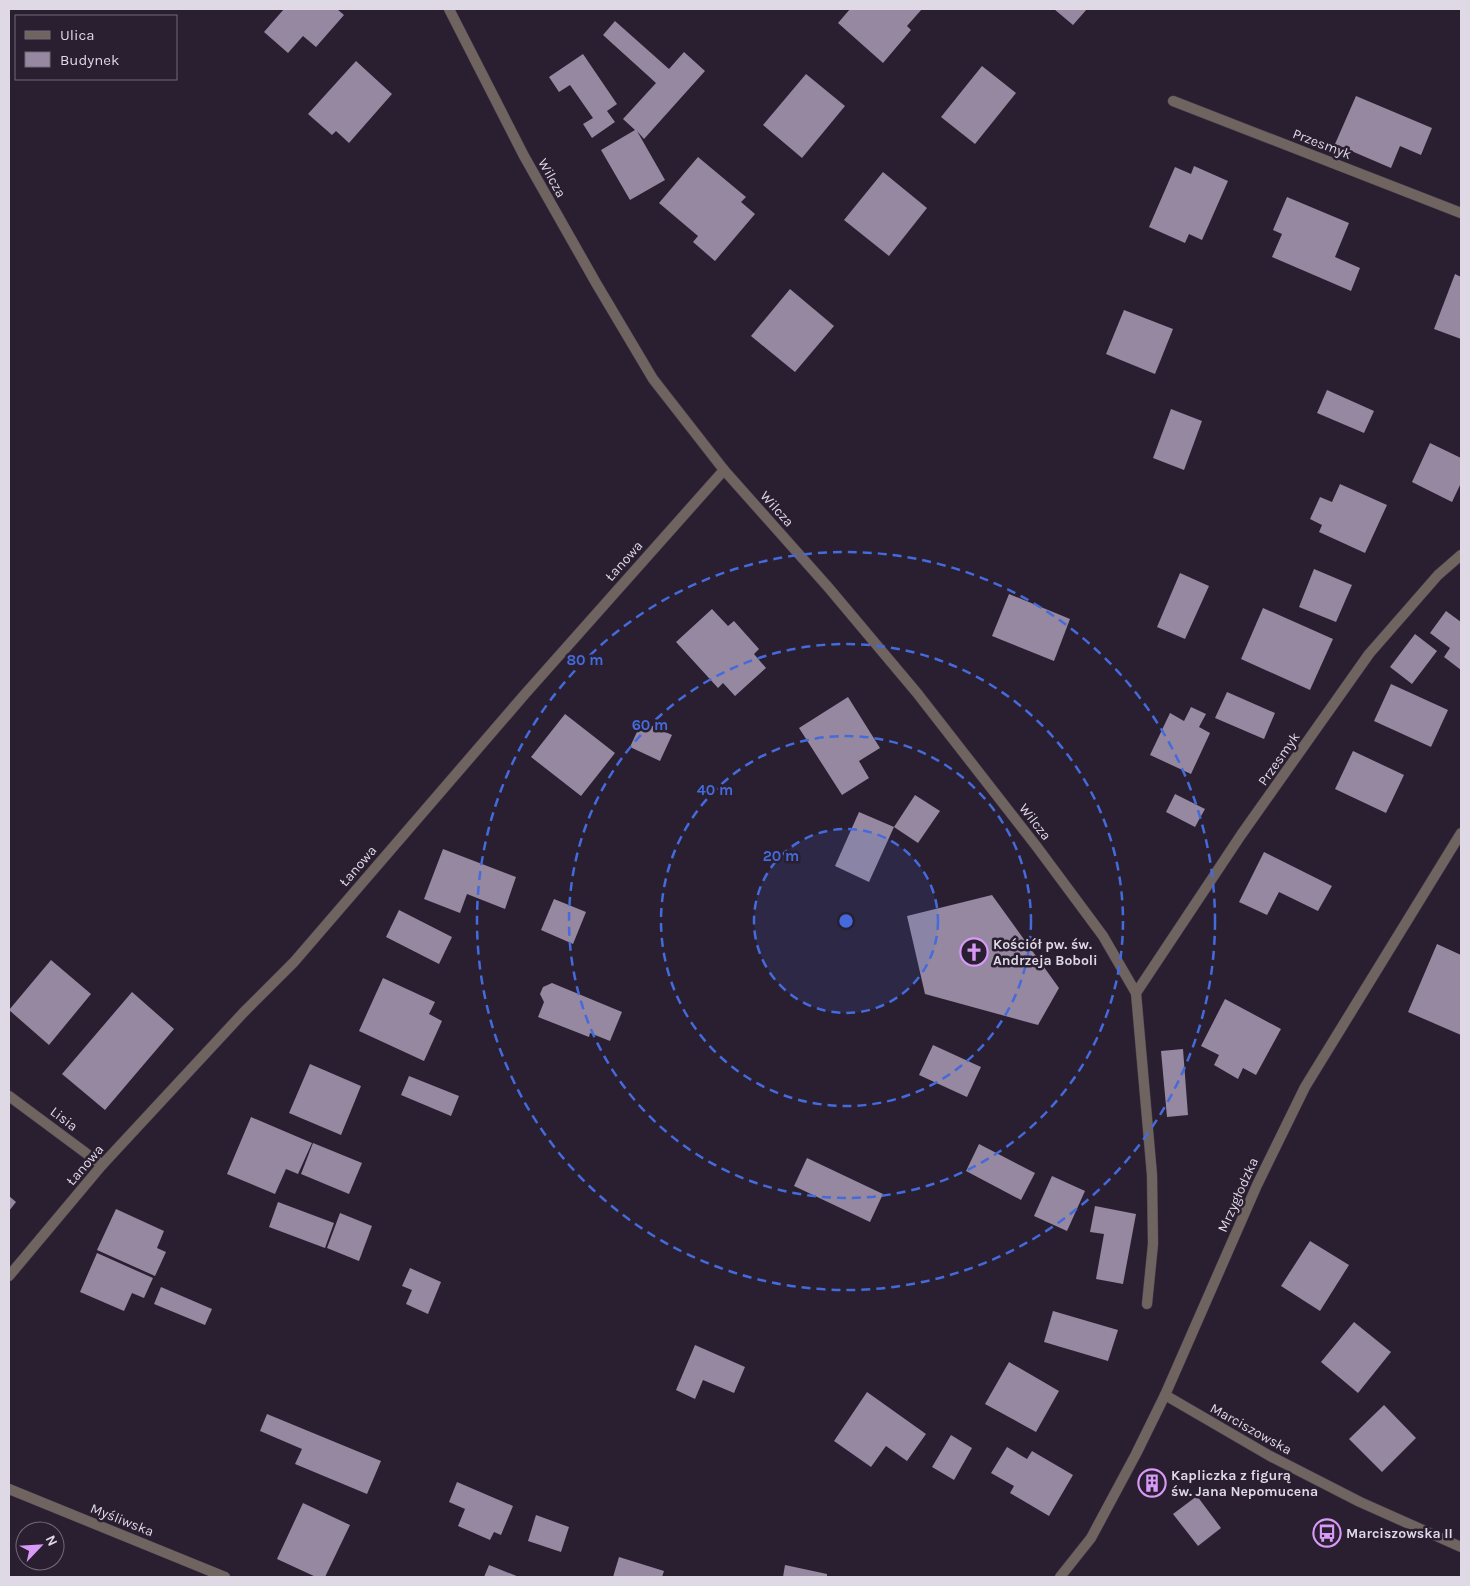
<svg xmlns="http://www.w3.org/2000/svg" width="1470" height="1586" font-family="Karla,sans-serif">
  <rect width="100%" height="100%" fill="#291f31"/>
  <g fill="#9588a0">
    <path d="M284 9H337L344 15 316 47 303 36 288 53 264 32Z"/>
    <path d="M850 9H922L907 26 911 30 883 63 838 23Z"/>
    <path d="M1054 9H1087L1073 25Z"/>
    <path d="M615 21 669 69 684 52 705 71 644 139 637 131 665 180 630 200 601 150 635 130 623 119 656 83 603 35Z"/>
    <path d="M583 54 617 104 607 111 615 122 592 138 583 124 593 118 570 85 559 92 549 77Z"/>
    <path d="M356 61 392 94 349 143 336 131 332 135 308 114Z"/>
    <path d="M982 66 1016 93 975 144 941 117Z"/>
    <path d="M806 74 845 106 802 158 763 125Z"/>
    <path d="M1356 96 1432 128 1421 155 1400 146 1391 168 1335 144Z"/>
    <path d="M698 157 746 197 741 202 755 214 715 261 693 242 698 236 659 203Z"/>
    <path d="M1194 166 1228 181 1202 240 1189 234 1185 243 1149 227 1175 167 1191 174Z"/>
    <path d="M883 172 927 208 889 256 844 220Z"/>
    <path d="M1287 197 1349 223 1335 257 1360 268 1351 291 1272 257 1282 234 1273 230Z"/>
    <path d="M1455 274 1461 277V339L1434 329Z"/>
    <path d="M790 289 834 326 795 372 751 336Z"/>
    <path d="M1124 310 1173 329 1155 374 1106 354Z"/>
    <path d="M1327 390 1374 411 1364 433 1317 413Z"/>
    <path d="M1171 409 1202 421 1184 470 1153 458Z"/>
    <path d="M1430 443 1461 458V483L1452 502 1412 482Z"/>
    <path d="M1340 484 1387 505 1365 553 1319 532 1322 525 1310 519 1320 497 1332 502Z"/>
    <path d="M1314 569 1352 585 1336 622 1299 607Z"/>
    <path d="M1180 573 1209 586 1185 639 1157 627Z"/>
    <path d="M1009 594 1070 619 1054 661 992 636Z"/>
    <path d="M1263 608 1333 639 1310 690 1241 659Z"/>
    <path d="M712 609 728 626 734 621 759 649 754 654 766 668 735 696 723 683 718 688 676 642Z"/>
    <path d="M1446 611 1461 622V670L1444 657 1450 648 1430 633Z"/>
    <path d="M1415 634 1437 651 1412 684 1390 667Z"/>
    <path d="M1391 684 1448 710 1431 747 1374 721Z"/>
    <path d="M1227 692 1275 713 1264 739 1215 718Z"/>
    <path d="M848 697 880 748 859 761 869 778 842 795 799 728Z"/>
    <path d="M1191 707 1206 714 1199 727 1210 733 1191 774 1150 755 1170 713 1184 721Z"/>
    <path d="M565 714 615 753 581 796 531 757Z"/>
    <path d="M642 721 672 735 660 761 630 747Z"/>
    <path d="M1353 751 1404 775 1386 813 1335 789Z"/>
    <path d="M1175 794 1205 809 1195 827 1166 812Z"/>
    <path d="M915 795 940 811 918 843 894 827Z"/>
    <path d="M859 812 894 827 869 882 835 866Z"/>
    <path d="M443 849 516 877 505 909 467 894 460 913 424 899Z"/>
    <path d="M1264 852 1332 886 1318 911 1279 892 1267 915 1239 902Z"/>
    <path d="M992 895 1059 988 1038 1025 925 994 907 916Z"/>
    <path d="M554 899 586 912 573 944 541 930Z"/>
    <path d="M399 910 452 937 439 964 386 937Z"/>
    <path d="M1437 944 1461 955V1035L1408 1012Z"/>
    <path d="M51 960 91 994 49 1045 9 1010Z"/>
    <path d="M383 978 435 1002 429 1014 442 1021 424 1061 359 1031Z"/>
    <path d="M552 983 622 1012 610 1041 590 1033 589 1037 538 1017 544 1002 540 994 543 987Z"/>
    <path d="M132 992 174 1029 105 1110 62 1074Z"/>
    <path d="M1225 999 1281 1029 1256 1075 1243 1068 1238 1079 1214 1065 1219 1055 1201 1046Z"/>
    <path d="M933 1045 981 1067 967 1097 919 1075Z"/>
    <path d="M1183 1049 1188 1115 1167 1117 1161 1051Z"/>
    <path d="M310 1064 361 1086 341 1135 289 1113Z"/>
    <path d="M409 1076 459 1096 451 1116 401 1095Z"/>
    <path d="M251 1117 312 1143 298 1174 286 1169 275 1194 227 1174Z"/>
    <path d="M313 1143 362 1163 349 1194 301 1174Z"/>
    <path d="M979 1144 1035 1173 1021 1200 966 1171Z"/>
    <path d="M807 1158 883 1194 870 1222 794 1186Z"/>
    <path d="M1052 1176 1085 1191 1067 1231 1034 1216Z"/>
    <path d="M9 1196 16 1202 9 1211Z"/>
    <path d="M278 1202 334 1223 325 1248 269 1227Z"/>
    <path d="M1095 1206 1136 1214 1123 1284 1096 1279 1104 1234 1090 1232Z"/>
    <path d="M116 1209 164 1231 157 1248 166 1252 155 1276 97 1250Z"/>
    <path d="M340 1213 372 1226 359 1261 327 1248Z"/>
    <path d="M1310 1241 1349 1265 1320 1311 1281 1286Z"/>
    <path d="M97 1253 153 1278 144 1298 132 1293 124 1311 80 1292Z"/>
    <path d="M410 1268 441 1282 428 1314 406 1304 412 1290 402 1286Z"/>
    <path d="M161 1287 212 1309 205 1325 154 1304Z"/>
    <path d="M1053 1311 1118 1330 1108 1361 1044 1342Z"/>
    <path d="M1354 1322 1391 1352 1358 1393 1321 1362Z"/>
    <path d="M695 1345 745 1367 734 1393 703 1380 695 1399 676 1390Z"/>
    <path d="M1009 1362 1059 1391 1036 1432 985 1404Z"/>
    <path d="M867 1392 926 1434 907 1461 886 1446 871 1467 834 1441Z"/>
    <path d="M1384 1405 1416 1438 1382 1472 1349 1439Z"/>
    <path d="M267 1414 381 1461 367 1494 295 1464 302 1449 260 1431Z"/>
    <path d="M951 1435 972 1448 954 1480 932 1467Z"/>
    <path d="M1007 1447 1027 1459 1032 1451 1073 1475 1049 1516 1010 1493 1014 1486 991 1473Z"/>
    <path d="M1151 1475 1160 1480 1154 1492 1144 1486Z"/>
    <path d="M457 1482 513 1506 501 1535 494 1532 490 1540 458 1526 465 1509 449 1502Z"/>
    <path d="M1197 1496 1221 1528 1198 1546 1173 1514Z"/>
    <path d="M303 1503 350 1525 325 1577H316L277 1559Z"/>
    <path d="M536 1515 569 1527 561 1552 528 1541Z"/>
    <path d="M619 1557 664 1571 662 1577H613Z"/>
    <path d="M489 1565 519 1577H484Z"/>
    <path d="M785 1565 827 1574V1577H783Z"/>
  </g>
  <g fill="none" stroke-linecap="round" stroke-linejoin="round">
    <g stroke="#463d4e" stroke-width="11">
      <g id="minor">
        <path d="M449 9 524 156 596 283 653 379 724 470 828 587 917 693 1037 847 1103 936 1136 993 1152 1175 1153 1244 1147 1304"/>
        <path d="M1173 101 1461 213"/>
        <path d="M1136 993 1241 835 1369 654 1438 575 1461 555"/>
        <path d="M9 1096 102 1165"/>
        <path d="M9 1276 102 1165 244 1012 294 962 525 694 724 470"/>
      </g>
    </g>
    <g stroke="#463d4e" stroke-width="11">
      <g id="tertiary">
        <path d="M1165 1395 1270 1456 1360 1502 1461 1547"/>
        <path d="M9 1489 225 1577"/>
        <path d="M1060 1577 1091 1538 1136 1454 1165 1395 1257 1185 1305 1087 1461 833"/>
      </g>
    </g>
    <use href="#minor" stroke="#706460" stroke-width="10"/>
    <use href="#tertiary" stroke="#706460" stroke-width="10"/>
  </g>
  <circle cx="846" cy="921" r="92" fill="#446adb" fill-opacity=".12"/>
  <g fill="none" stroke="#446adb" stroke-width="2.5" stroke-dasharray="9 6">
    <circle cx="846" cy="921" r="92"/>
    <circle cx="846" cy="921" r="185"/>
    <circle cx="846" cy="921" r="277"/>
    <circle cx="846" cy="921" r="369"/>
  </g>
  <defs>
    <g id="church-ring" transform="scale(1.4375)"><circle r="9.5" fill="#291f31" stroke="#d99af7" stroke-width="1.5"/><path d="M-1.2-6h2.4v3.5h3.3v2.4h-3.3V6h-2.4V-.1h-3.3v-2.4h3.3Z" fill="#d99af7"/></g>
    <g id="building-ring" transform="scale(1.4375)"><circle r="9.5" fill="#291f31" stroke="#d99af7" stroke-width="1.5"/><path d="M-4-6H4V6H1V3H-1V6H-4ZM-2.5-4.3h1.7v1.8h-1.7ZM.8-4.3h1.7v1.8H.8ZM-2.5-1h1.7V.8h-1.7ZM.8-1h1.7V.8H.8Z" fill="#d99af7"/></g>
    <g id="bus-ring" transform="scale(1.4375)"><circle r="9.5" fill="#291f31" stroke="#d99af7" stroke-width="1.5"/><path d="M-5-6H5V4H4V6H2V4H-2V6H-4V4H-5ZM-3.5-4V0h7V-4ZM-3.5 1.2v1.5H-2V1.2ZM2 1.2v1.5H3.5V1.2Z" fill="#d99af7"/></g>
  </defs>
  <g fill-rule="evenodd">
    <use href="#church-ring" x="974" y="952"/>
    <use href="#building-ring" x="1152" y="1483"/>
    <use href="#bus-ring" x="1327" y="1533"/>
  </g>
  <g text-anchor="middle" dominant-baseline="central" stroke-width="5" stroke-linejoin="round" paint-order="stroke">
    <g font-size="14" fill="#dfd8e5" stroke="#291f31">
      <text transform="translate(1322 144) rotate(21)">Przesmyk</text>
      <text transform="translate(552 178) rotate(61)">Wilcza</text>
      <text transform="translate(777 509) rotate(48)">Wilcza</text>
      <text transform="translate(624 561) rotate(-48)">Łanowa</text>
      <text transform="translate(1279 759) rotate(-55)">Przesmyk</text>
      <text transform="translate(1035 822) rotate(52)">Wilcza</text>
      <text transform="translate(358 866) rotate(-49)">Łanowa</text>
      <text transform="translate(64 1119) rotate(37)">Lisia</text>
      <text transform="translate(85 1165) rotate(-49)">Łanowa</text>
      <text transform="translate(1238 1195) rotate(-66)">Mrzygłodzka</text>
      <text transform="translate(1251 1429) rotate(29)">Marciszowska</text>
      <text transform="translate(122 1520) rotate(22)">Myśliwska</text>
    </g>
    <g font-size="14" font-weight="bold" fill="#dfd8e5" stroke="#291f31" text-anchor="start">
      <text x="993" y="944">Kościół pw. św.<tspan x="993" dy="16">Andrzeja Boboli</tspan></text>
      <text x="1171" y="1475">Kapliczka z figurą<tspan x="1171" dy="16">św. Jana Nepomucena</tspan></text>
      <text x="1346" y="1533">Marciszowska II</text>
    </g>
  </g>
  <circle cx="846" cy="921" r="8" fill="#446adb" stroke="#291f31" stroke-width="2.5"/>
  <g font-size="15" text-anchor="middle" font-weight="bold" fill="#446adb" stroke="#291f31" stroke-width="5" stroke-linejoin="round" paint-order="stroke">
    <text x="585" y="665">80 m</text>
    <text x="650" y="730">60 m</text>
    <text x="715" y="795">40 m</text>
    <text x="781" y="861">20 m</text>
  </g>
  <rect width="1470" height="1586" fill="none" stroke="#dfd8e5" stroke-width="20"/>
  <rect x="15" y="15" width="162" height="65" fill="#291f31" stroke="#726979"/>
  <rect x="25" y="31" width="25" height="8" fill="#706460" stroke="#726979"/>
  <text x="60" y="40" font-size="15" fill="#dfd8e5">Ulica</text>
  <rect x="25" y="52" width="25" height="15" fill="#9588a0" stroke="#726979"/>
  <text x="60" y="65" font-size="15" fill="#dfd8e5">Budynek</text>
  <g transform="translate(40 1546) rotate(65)"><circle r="24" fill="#291f31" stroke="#726979"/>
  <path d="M0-4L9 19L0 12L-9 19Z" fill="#d99af7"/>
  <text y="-8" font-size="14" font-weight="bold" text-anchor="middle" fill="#dfd8e5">N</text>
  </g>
</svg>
